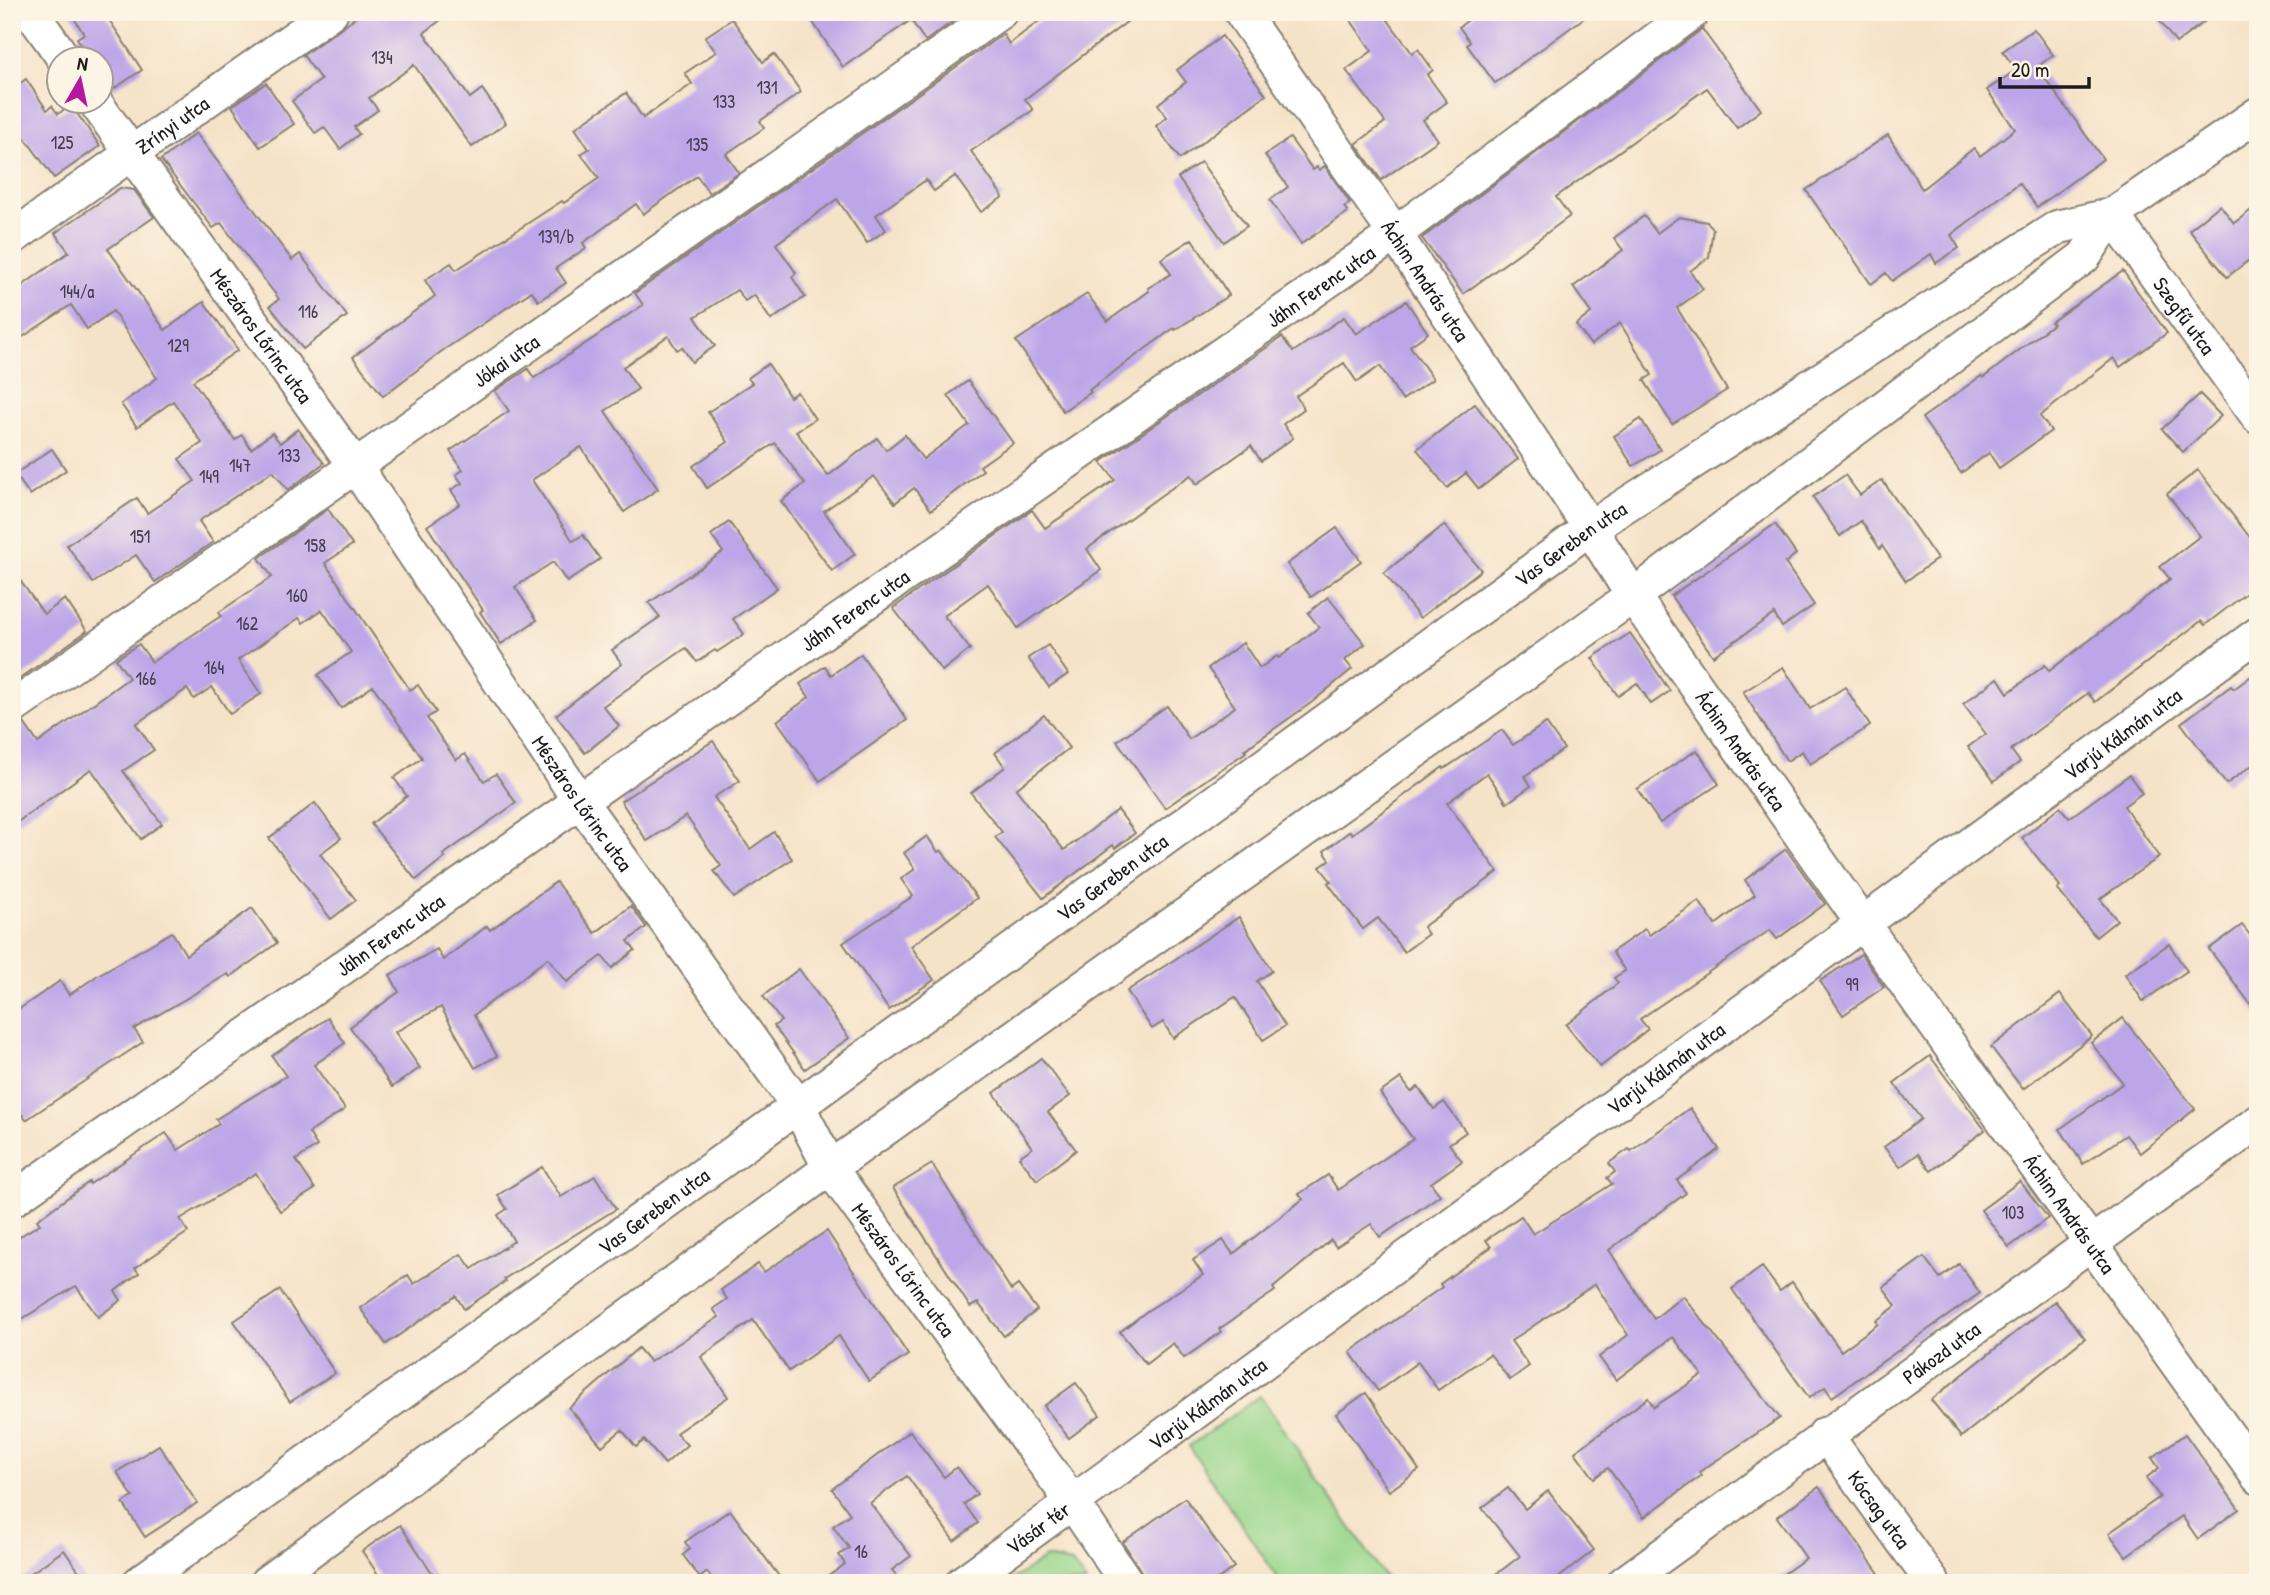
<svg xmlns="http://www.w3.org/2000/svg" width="2270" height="1595" font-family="'Patrick Hand',sans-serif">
  <rect width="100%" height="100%" fill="#fcf5e5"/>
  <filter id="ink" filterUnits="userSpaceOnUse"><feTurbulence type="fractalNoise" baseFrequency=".0143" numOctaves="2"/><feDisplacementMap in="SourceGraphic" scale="14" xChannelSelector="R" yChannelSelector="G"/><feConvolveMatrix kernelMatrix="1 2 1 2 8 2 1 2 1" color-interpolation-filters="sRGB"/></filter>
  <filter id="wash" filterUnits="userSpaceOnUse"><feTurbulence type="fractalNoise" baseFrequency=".00686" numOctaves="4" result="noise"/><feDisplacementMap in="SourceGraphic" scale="28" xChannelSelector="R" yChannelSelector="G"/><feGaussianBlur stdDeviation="1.57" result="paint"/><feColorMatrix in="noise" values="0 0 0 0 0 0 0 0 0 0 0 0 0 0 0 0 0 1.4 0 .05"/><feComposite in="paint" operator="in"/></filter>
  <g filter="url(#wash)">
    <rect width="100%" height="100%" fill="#f5e3c8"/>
    <g fill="#96d58a" stroke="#597853" stroke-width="2">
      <path d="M1260 1396 1389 1583H1281L1189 1446Z"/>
      <path d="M1045 1558 1072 1563 1086 1583H1007Z"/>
    </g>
    <g id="blocks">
      <g fill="#bca5e8">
        <path d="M70 12H104L142 70 112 90 102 75V60H91L77 38 84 34Z"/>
        <path d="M363 12H451L424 33 470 98 482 89 506 123 472 147 414 65 369 98 378 110 354 127 359 134 340 149 324 127 315 133 292 101 321 80 303 55Z"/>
        <path d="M806 12H966L925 41 911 20 843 67Z"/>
        <path d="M1051 12H1140L1025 99 1033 110 971 151 1003 197 981 212 955 176 934 191 926 180 876 215 886 230 867 243 837 199 776 244 796 273 792 277 805 297 771 320 754 295 745 301 737 290 695 317 715 346 692 362 682 347 677 350 668 336 623 367 638 389 605 411 658 489 624 512 581 447 532 480 573 541 583 535 600 559 567 582 553 562 515 587 537 620 501 644 480 612 483 610 427 526 460 504 451 490 462 483 456 475 463 470 450 451 509 411 495 391 528 369 534 378 643 305 635 293 1003 34 1009 44Z"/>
        <path d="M1345 12H1382L1412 53 1418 49 1433 70 1427 75 1447 102 1423 120 1438 140 1381 180 1356 144 1385 122 1346 70 1372 51Z"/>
        <path d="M1479 12H1592L1495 83 1467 45 1470 42 1459 27Z"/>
        <path d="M2153 12H2217L2176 43Z"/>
        <path d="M732 19 763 62 774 54 801 92 760 121 764 128 726 154 739 173 709 193 697 176 643 214 636 204 583 243 586 248 556 268 566 283 538 301 532 291 442 351 383 396 353 357 435 296 425 280 451 263 456 270 562 201 564 203 599 178 581 154 589 149 575 128 626 93 643 118 692 84 685 73 716 52 705 37Z"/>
        <path d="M1702 29 1761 110 1737 128 1707 88 1556 197 1570 216 1463 294 1422 238Z"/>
        <path d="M2034 29 2053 55 2037 67 2103 159 2037 207 2019 183 1951 235 1959 248 1936 263 1931 254 1892 281 1886 273 1871 284 1806 190 1888 135 1922 189 1974 148 1980 156 2015 129 1987 90 2016 70 2003 51Z"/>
        <path d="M1222 36 1266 95 1180 159 1156 126 1167 117 1158 104 1186 82 1177 70Z"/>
        <path d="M26 79 47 110 52 106 58 114 71 105 100 146 54 178 12 120V89Z"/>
        <path d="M266 83 294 124 260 147 232 106Z"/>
        <path d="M196 133 292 260 300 254 347 316 303 349 270 306 279 299 221 223 213 228 161 160Z"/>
        <path d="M1290 138 1313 170 1317 167 1319 170 1325 166 1350 203 1344 207 1348 212 1301 244 1270 200 1288 187 1265 155Z"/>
        <path d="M1201 162 1247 226 1224 242 1178 178Z"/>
        <path d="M120 188 134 190 154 217 108 249 165 330 204 302 238 350 193 381 235 440 242 435 251 449 272 433 280 443 298 429 324 463 288 490 273 471 199 521 213 542 155 582 136 555 93 583 67 545 137 498 147 513 195 481 179 459 202 443 173 401 137 427 121 404 157 378 113 311 87 329 71 305 12 344V293L69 252 55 233Z"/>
        <path d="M2220 205 2234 223 2258 205V253L2227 277 2189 230Z"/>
        <path d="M1644 216 1657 233 1679 217 1707 222 1713 229 1709 257 1690 271 1703 289 1677 308 1727 390 1672 424 1644 380 1652 375 1620 323 1591 345 1576 325 1591 313 1573 287 1623 250 1614 238Z"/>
        <path d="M1192 239 1229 295 1175 330 1174 328 1089 390 1091 392 1063 411 1016 341 1087 294 1108 321 1149 291 1148 288 1171 274 1161 259Z"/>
        <path d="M2123 271 2167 333 2120 367 2114 358 2040 416 2051 431 1999 468 1989 453 1961 473 1922 418 1981 376 1983 378 2053 324 2051 322Z"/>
        <path d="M1406 301 1428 333 1410 346 1433 379 1402 400 1380 366 1357 382 1344 363 1296 396 1304 409 1283 424 1293 438 1261 461 1251 446 1197 484 1191 475 1163 494 1087 549 1101 570 1018 628 988 584 944 616 970 649 942 671 893 608 1032 510 1045 528 1115 480 1101 462 1282 337 1293 352 1344 317 1356 334Z"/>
        <path d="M768 364 790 397 797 392 815 419 796 431 828 476 877 438 886 450 905 435 923 459 969 425 948 395 968 381 1013 443 980 466 983 470 931 510 914 488 895 503 874 476 824 511 855 554 832 571 781 501 805 484 775 443 707 488 693 466 728 442 708 412 752 383 748 378Z"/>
        <path d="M2200 394 2221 416 2183 452 2162 429Z"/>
        <path d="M1475 404 1518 459 1479 489 1466 473 1447 488 1417 449Z"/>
        <path d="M1641 419 1660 450 1633 466 1614 436Z"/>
        <path d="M52 449 66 470 30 495 15 474Z"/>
        <path d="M2198 470 2258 548V584L2205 625 2201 621 2095 702 2088 693 2011 750 2020 762 1994 781 1968 747 1986 734 1963 704 1998 678 2008 693 2045 665 2049 671 2170 579 2160 567 2200 536 2167 494Z"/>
        <path d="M1845 475 1860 495 1882 480 1937 559 1906 581 1882 546 1880 549 1861 521 1840 536 1813 497Z"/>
        <path d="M328 509 352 545 325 563 410 690 418 685 436 712 427 718 456 760 465 754 484 781 496 774 516 803 443 855 445 857 416 880 371 824 407 796 394 778 422 758 373 686 341 708 318 675 351 652 322 610 303 623 299 618 238 660 261 694 230 714 212 687 194 699 187 689 136 724 154 750 123 771 162 824 141 839 91 769 12 826V727L24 723 38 743 129 678 116 659 139 644 152 662 221 616 219 612 272 577 259 558Z"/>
        <path d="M729 522 777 588 733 619 744 634 717 652 715 650 697 662 686 648 603 706 619 726 585 753 556 715 622 664 612 650 660 617 649 603 723 552 711 535Z"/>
        <path d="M1775 524 1796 554 1785 563 1814 605 1782 627 1774 614 1713 656 1671 596Z"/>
        <path d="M1444 525 1481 570 1420 618 1384 573Z"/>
        <path d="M1337 528 1361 561 1311 597 1287 564Z"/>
        <path d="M12 569 44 614 65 599 87 631 12 684Z"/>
        <path d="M1328 597 1365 644 1345 660 1352 669 1311 703 1244 750 1246 752 1165 808 1117 741 1167 706 1189 739 1235 707 1208 668 1243 643 1260 668 1277 656 1279 658 1319 627 1308 613Z"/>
        <path d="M1630 633 1670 691 1651 704 1637 683 1618 696 1592 658Z"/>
        <path d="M1048 645 1068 674 1049 687 1028 658Z"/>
        <path d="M861 654 907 720 820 781 777 721 809 697 800 684 825 666 831 675Z"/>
        <path d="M1783 667 1810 709 1845 687 1870 726 1810 764 1802 751 1787 761 1743 692Z"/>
        <path d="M2258 671V761L2226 784 2181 723 2231 686 2234 689Z"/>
        <path d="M1044 715 1069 748 1016 789 1064 850 1118 810 1135 833 1115 848 1113 845 1043 898 995 837 1002 832 971 793 1005 767 995 753Z"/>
        <path d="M1546 723 1564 749 1525 776 1531 786 1507 803 1487 773 1447 803 1498 872 1423 927 1428 934 1404 952 1378 918 1363 929 1328 883 1331 881 1320 867 1330 860 1324 851 1350 831 1352 834 1443 767 1444 769 1502 730 1513 745Z"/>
        <path d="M713 741 740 781 714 797 750 849 774 832 792 859 734 898 714 871 721 866 686 816 647 841 621 801Z"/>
        <path d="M1697 750 1719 784 1660 823 1637 789Z"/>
        <path d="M2129 775 2142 793 2124 806 2159 857 2100 899 2117 920 2096 937 2057 889 2060 886 2022 838 2060 807 2069 818Z"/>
        <path d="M315 803 341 838 320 854 356 900 331 919 269 838Z"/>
        <path d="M927 836 938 852 941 850 977 898 911 946 934 980 889 1010 843 943 913 896 901 879 915 869 904 853Z"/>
        <path d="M1786 849 1825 904 1777 939 1770 930 1640 1019 1648 1029 1600 1067 1566 1025 1618 983 1614 978 1625 971 1612 952 1645 929 1649 935 1699 901 1715 925 1755 895 1745 880Z"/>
        <path d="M556 882 595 933 631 906 646 927 628 941 635 950 612 968 602 956 567 982 548 958 474 1015 497 1056 475 1068 441 1007 395 1032 420 1068 392 1087 350 1027 399 992 390 975 437 949 443 960 487 926 490 930Z"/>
        <path d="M252 908 277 943 230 977 228 974 134 1029 143 1042 26 1120 12 1101V1014L60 981 69 995 98 975 172 932 186 955Z"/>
        <path d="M1239 917 1272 971 1257 981 1285 1026 1263 1040 1235 997 1173 1038 1163 1022 1152 1029 1127 991Z"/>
        <path d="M2242 925 2258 945V1014L2209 949Z"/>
        <path d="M2169 944 2187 971 2143 1001 2125 974Z"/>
        <path d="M1861 954 1884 987 1843 1015 1820 981Z"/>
        <path d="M799 969 849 1038 805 1069 774 1026 781 1021 763 996Z"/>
        <path d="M2060 994 2092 1036 2023 1089 1991 1047Z"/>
        <path d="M328 1018 345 1043 314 1065 345 1109 309 1133 317 1146 296 1160 315 1189 280 1211 256 1173 180 1219 188 1232 135 1268 139 1273 115 1291 121 1300 98 1317 76 1286 12 1325V1241L40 1224 37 1220 89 1182 90 1184 166 1133 178 1150 219 1124 216 1119 286 1076 272 1056Z"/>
        <path d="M2123 1018 2195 1109 2140 1153 2126 1135 2083 1164 2060 1129 2123 1083 2091 1043Z"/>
        <path d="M1930 1056 1985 1130 1931 1171 1918 1154 1900 1167 1884 1147 1921 1119 1894 1083Z"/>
        <path d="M1041 1058 1070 1096 1048 1112 1076 1150 1037 1180 1019 1157 1032 1148 994 1093Z"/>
        <path d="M1401 1078 1411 1092 1418 1087 1434 1109 1444 1102 1466 1132 1449 1144 1462 1161 1431 1183 1440 1195 1380 1237 1371 1224 1336 1247 1331 1240 1273 1288 1275 1291 1219 1329 1221 1332 1184 1358 1173 1343 1146 1364 1120 1332 1147 1311 1203 1275 1193 1260 1223 1240 1233 1254 1303 1199 1299 1194 1328 1175 1338 1190 1413 1139 1380 1093Z"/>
        <path d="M1690 1108 1719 1149 1677 1180 1686 1193 1609 1250 1654 1319 1683 1296 1780 1418 1699 1472 1701 1476 1644 1517 1608 1468 1594 1478 1575 1452 1648 1398 1654 1407 1702 1375 1673 1337 1616 1380 1599 1357 1628 1335 1595 1284 1511 1341 1529 1366 1510 1380 1490 1354 1438 1390 1418 1362 1378 1391 1350 1352 1442 1287 1440 1284 1491 1247 1486 1240 1521 1216 1533 1234 1612 1184 1607 1178 1615 1172 1609 1163 1629 1149 1631 1151Z"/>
        <path d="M932 1164 1011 1290 1018 1285 1037 1310 1004 1336 978 1303 970 1307 893 1188Z"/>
        <path d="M542 1167 561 1197 595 1176 616 1209 504 1279 506 1281 464 1309 456 1296 386 1344 360 1308 408 1275 414 1284 461 1254 472 1269 514 1241 498 1215 507 1209 498 1195Z"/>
        <path d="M2020 1181 2048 1218 2009 1247 1981 1210Z"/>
        <path d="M827 1231 908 1355 869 1381 839 1336 789 1371 753 1320 701 1357 728 1397 676 1433 687 1445 665 1464 644 1440 636 1447 622 1430 602 1446 569 1408 638 1348 650 1362 719 1317 713 1309 727 1299 721 1290 758 1264 764 1272Z"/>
        <path d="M1924 1257 1940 1278 1959 1264 1980 1293 1832 1397 1825 1387 1809 1398 1732 1289 1762 1267 1780 1291 1792 1282 1841 1351 1878 1324 1876 1321 1896 1306 1883 1287Z"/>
        <path d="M280 1290 335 1373 290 1402 234 1321Z"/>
        <path d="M2055 1301 2085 1338 1961 1437 1931 1400Z"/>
        <path d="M1076 1383 1100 1415 1069 1438 1044 1406Z"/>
        <path d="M1366 1393 1419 1470 1389 1491 1336 1414Z"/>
        <path d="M910 1431 944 1477 957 1467 977 1494 964 1504 978 1523 954 1541 907 1476 870 1503 911 1556 892 1570 902 1583H819L845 1564 839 1555 849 1548 833 1526 850 1514 832 1489Z"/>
        <path d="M2185 1434 2239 1509 2198 1539 2182 1516 2126 1556 2109 1533 2160 1497 2146 1478 2159 1468 2152 1458Z"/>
        <path d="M159 1445 197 1503 145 1537 123 1503 133 1497 117 1472Z"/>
        <path d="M1819 1487 1870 1561 1886 1583H1771L1806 1558 1777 1517Z"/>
        <path d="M1508 1488 1525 1509 1548 1491 1594 1550 1552 1583H1485L1520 1556 1482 1508Z"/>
        <path d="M1185 1498 1234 1567 1213 1583H1148L1123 1542Z"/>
        <path d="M730 1510 784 1583H715L707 1572 700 1578 683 1555 690 1549 685 1542Z"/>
        <path d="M400 1525 439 1583H384L362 1551Z"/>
        <path d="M64 1550 87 1583H17Z"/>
      </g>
    </g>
  </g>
  <g filter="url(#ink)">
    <use href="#blocks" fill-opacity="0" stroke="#888072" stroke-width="2"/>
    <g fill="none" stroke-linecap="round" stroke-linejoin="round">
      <g stroke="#888072" stroke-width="37">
        <g id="minor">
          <path d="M31 12 65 60"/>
          <path id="s1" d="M1241 12 1395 234 1590 528 1633 596 1863 924 2258 1477"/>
          <path id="s2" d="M95 102 355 466 580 801 798 1106 830 1168 1073 1503 1127 1583"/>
          <path id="s3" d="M2112 215 2258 417"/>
          <path id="s4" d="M12 238 331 12"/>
          <path id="s5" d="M12 708 1000 12"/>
          <path id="s6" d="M12 1200 580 801 1395 234 1693 12"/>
          <path id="s7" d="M1825 1434 1933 1583"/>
          <path id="s8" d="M139 1583 798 1106 1590 528 2058 227 2112 215"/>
          <path d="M266 1583 830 1168 1633 596 2084 257 2112 215 2258 114"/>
          <path id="s9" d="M962 1583 2258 634"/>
          <path id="s10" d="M1624 1583 2258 1122"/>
        </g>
      </g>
      <use href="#minor" stroke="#fff" stroke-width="33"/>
    </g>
  </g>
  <g text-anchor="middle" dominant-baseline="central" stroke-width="5" stroke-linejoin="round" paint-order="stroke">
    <g font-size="18" fill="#443e4f">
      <text x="382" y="57">134</text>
      <text x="767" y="87">131</text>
      <text x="724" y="101">133</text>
      <text x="62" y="142">125</text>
      <text x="697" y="144">135</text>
      <text x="556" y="236">139/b</text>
      <text x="77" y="291">144/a</text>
      <text x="308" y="311">116</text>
      <text x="178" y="345">129</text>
      <text x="289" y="455">133</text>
      <text x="240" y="465">147</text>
      <text x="209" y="476">149</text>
      <text x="140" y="536">151</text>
      <text x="315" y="545">158</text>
      <text x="297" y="595">160</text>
      <text x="247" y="623">162</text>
      <text x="214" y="667">164</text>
      <text x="146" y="678">166</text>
      <text x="1852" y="984">99</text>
      <text x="2013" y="1212">103</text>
      <text x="861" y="1551">16</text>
    </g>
    <g font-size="21" fill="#1c1c1c" stroke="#fcf5e5">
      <text stroke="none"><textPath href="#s4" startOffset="196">Zrínyi utca</textPath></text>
      <text stroke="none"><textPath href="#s1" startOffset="326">Áchim András utca</textPath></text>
      <text stroke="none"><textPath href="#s6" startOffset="1596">Jáhn Ferenc utca</textPath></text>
      <text stroke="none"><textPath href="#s3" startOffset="124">Szegfű utca</textPath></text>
      <text stroke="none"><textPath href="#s2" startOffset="287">Mészáros Lőrinc utca</textPath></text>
      <text stroke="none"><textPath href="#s5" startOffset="604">Jókai utca</textPath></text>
      <text stroke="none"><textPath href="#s8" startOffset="1769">Vas Gereben utca</textPath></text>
      <text stroke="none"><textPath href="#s6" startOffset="1029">Jáhn Ferenc utca</textPath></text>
      <text stroke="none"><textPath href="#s9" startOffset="1438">Varjú Kálmán utca</textPath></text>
      <text stroke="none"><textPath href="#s1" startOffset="892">Áchim András utca</textPath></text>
      <text stroke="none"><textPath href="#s2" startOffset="854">Mészáros Lőrinc utca</textPath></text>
      <text stroke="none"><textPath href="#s8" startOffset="1202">Vas Gereben utca</textPath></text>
      <text stroke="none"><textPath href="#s6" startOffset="462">Jáhn Ferenc utca</textPath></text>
      <text stroke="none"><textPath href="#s9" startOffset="872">Varjú Kálmán utca</textPath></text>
      <text stroke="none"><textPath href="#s8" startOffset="635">Vas Gereben utca</textPath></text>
      <text stroke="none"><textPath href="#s1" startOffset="1460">Áchim András utca</textPath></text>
      <text stroke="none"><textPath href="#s2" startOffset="1421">Mészáros Lőrinc utca</textPath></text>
      <text stroke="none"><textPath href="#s10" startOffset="392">Pákozd utca</textPath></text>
      <text stroke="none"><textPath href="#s9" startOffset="304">Varjú Kálmán utca</textPath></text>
      <text stroke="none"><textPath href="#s7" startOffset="93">Kócsag utca</textPath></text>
      <text stroke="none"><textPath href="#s9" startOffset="94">Vásár tér</textPath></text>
    </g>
  </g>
  <rect width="2270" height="1595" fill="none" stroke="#fcf5e5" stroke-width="42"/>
  <g transform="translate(80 80) rotate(9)"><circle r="33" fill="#fcf5e5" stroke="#a29e95" stroke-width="2"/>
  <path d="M0-5L12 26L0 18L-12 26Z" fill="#b5179e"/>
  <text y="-10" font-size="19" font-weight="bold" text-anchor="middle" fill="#1c1c1c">N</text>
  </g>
  <path d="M2000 77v10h89v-10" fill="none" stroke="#1c1c1c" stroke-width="3.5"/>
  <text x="2011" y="77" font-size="21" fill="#1c1c1c" stroke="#fcf5e5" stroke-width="5" paint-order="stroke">20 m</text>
</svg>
